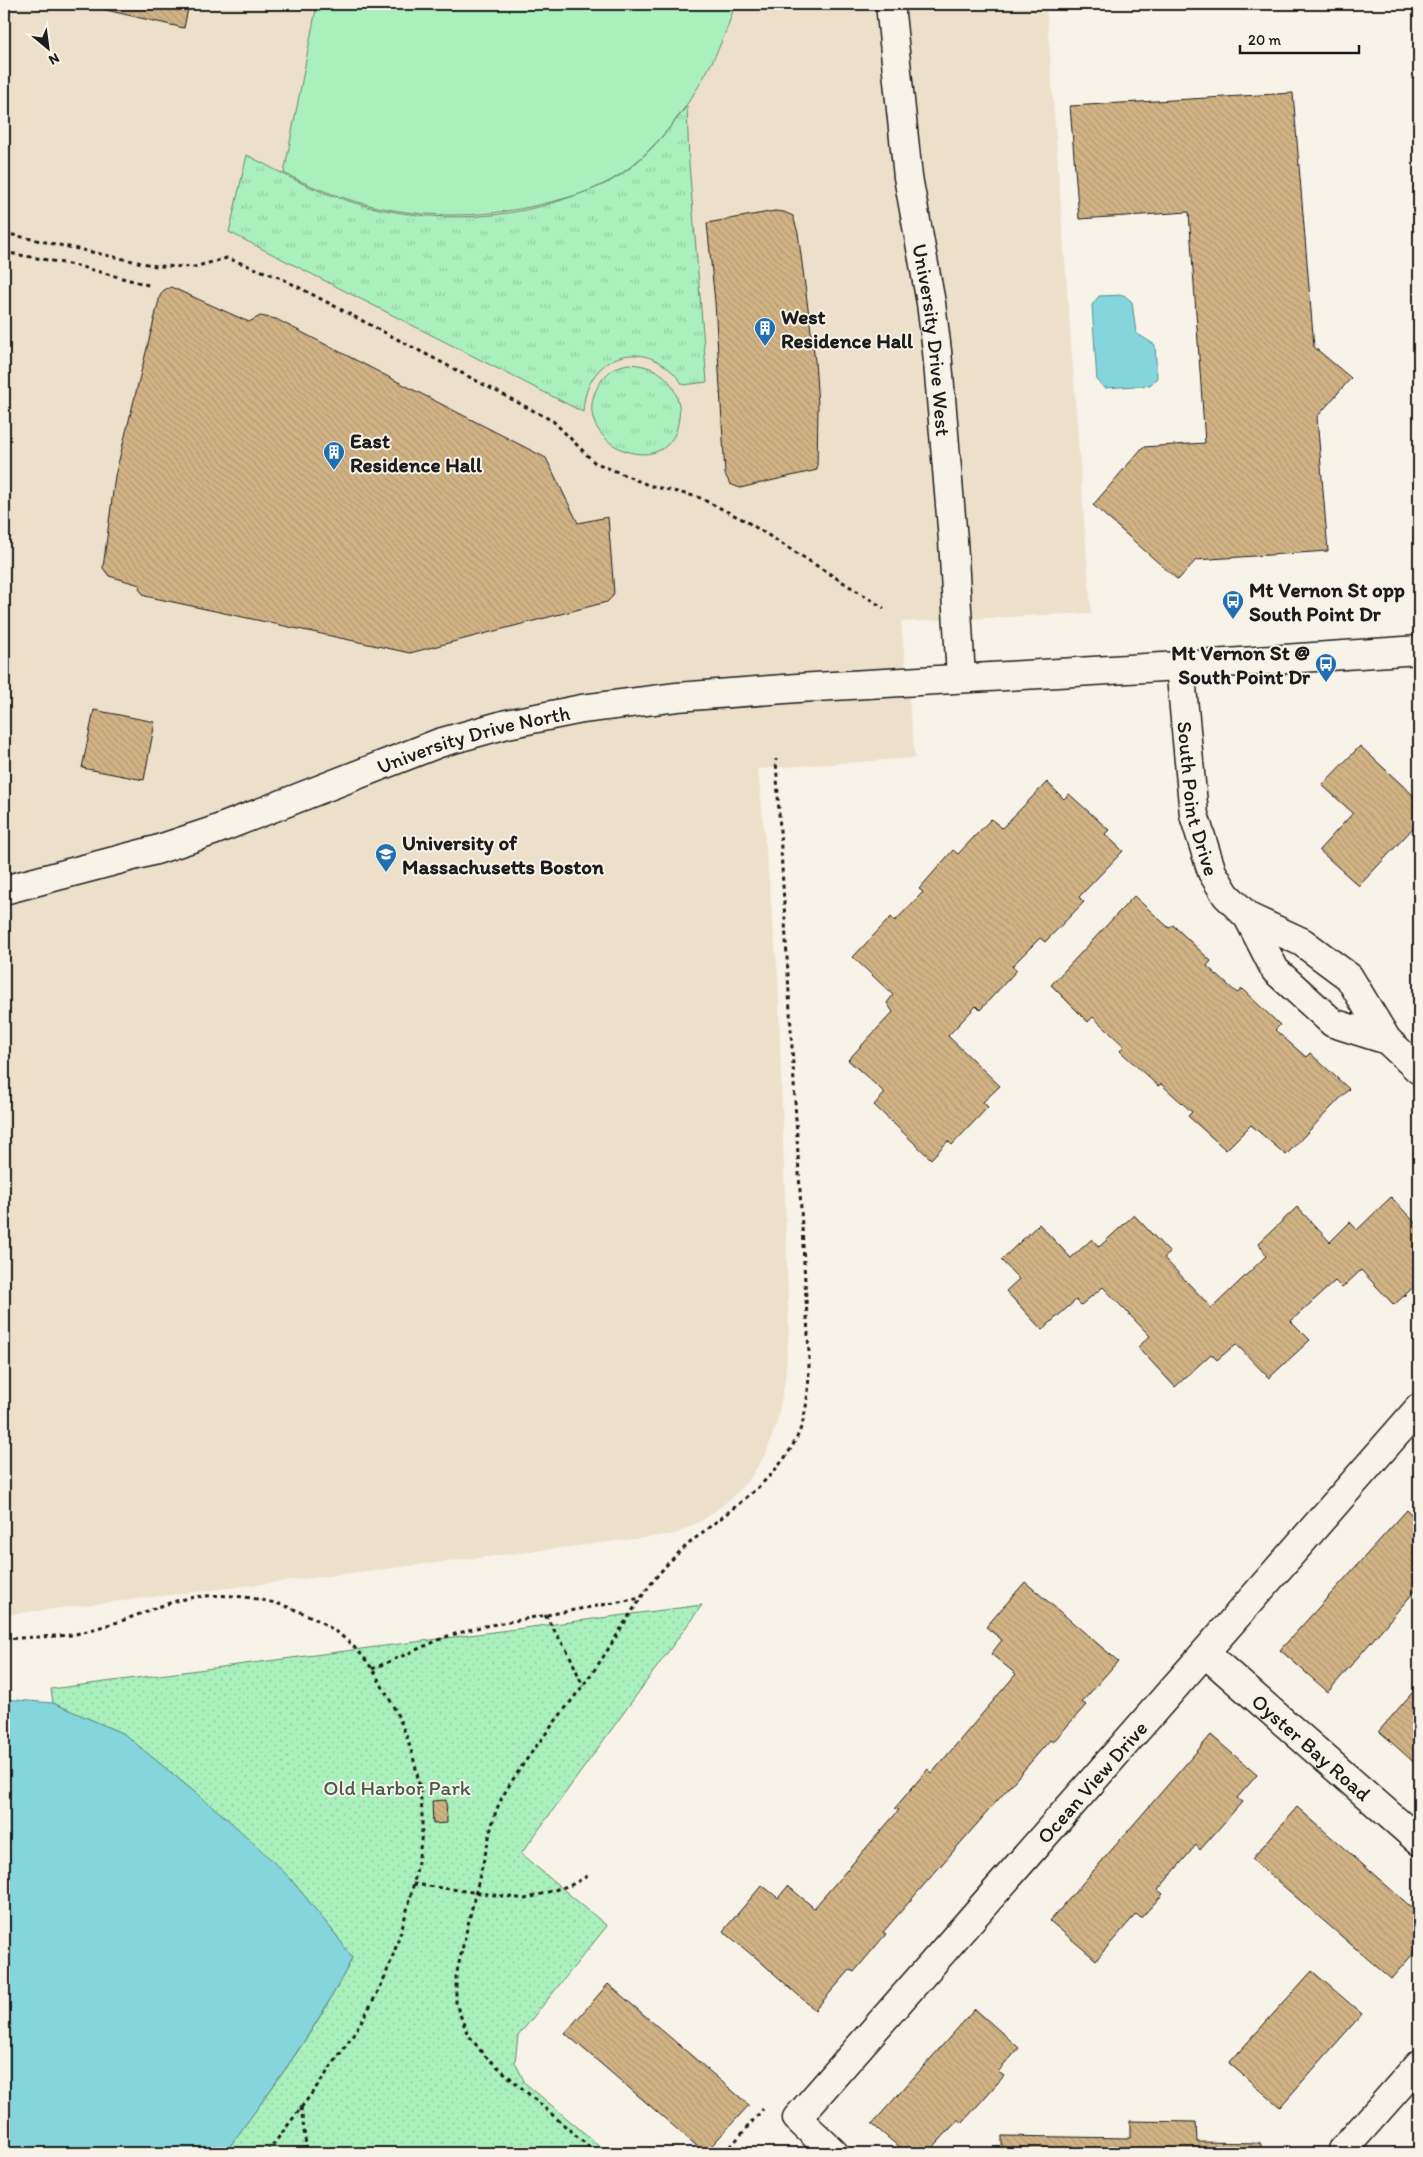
<svg xmlns="http://www.w3.org/2000/svg" width="1423" height="2157" font-family="Itim,sans-serif">
  <defs>
    <pattern id="grass-tufts" width="24" height="20" patternUnits="userSpaceOnUse" patternTransform="scale(1.25)"><rect width="24" height="20" fill="#aaf0bc"/><path d="M3 7l-1-3M5 7V3M7 7l1-3M15 17l-1-3M17 17v-4M19 17l1-3" fill="none" stroke="#92cda1"/></pattern>
    <pattern id="park-dots" width="8" height="8" patternUnits="userSpaceOnUse" patternTransform="scale(1.25)"><rect width="8" height="8" fill="#aaf0bc"/><path d="M2 2h.1M6 6h.1" fill="none" stroke="#92cda1" stroke-width="1.8" stroke-linecap="round"/></pattern>
    <pattern id="building-back-hatch" width="6" height="6" patternUnits="userSpaceOnUse" patternTransform="scale(1.25)"><rect width="6" height="6" fill="#d2b386"/><path d="M-1 5l2 2M0 0l6 6M5-1l2 2" fill="none" stroke="#b49973"/></pattern>
  </defs>
  <rect width="100%" height="100%" fill="#f7f3e8"/>
  <filter id="ink" filterUnits="userSpaceOnUse"><feTurbulence type="fractalNoise" baseFrequency=".02" numOctaves="2"/><feDisplacementMap in="SourceGraphic" scale="10" xChannelSelector="R" yChannelSelector="G"/><feConvolveMatrix kernelMatrix="1 2 1 2 8 2 1 2 1" color-interpolation-filters="sRGB"/></filter>
  <g filter="url(#ink)">
    <path fill="#ece0cb" d="M4 4H1046L1091 613 901 622 915 758 758 769 778 976 789 1329 785 1380 777 1423 766 1453 751 1477 733 1497 706 1518 676 1534 4 1615Z"/>
    <g fill="url(#grass-tufts)" stroke="#63866c">
      <path d="M687 106 689 164 707 382 683 385C649 334 586 351 583 412L229 232 247 155C267 165 287 177 308 186 385 220 475 227 556 202 578 194 602 188 622 174 647 156 668 131 687 106Z"/>
      <path d="M628 364C654 365 672 376 678 401 681 411 679 419 677 428 662 481 574 445 595 392 602 377 611 367 628 364Z"/>
    </g>
    <path fill="url(#park-dots)" stroke="#63866c" d="M702 1605 521 1854 607 1926 518 2036 515 2062 525 2083 608 2153H225C270 2090 319 2028 352 1958L336 1935 289 1877 225 1817 124 1734 53 1703 51 1689Z"/>
    <path fill="#aaf0bc" stroke="#63866c" d="M317 4H735C718 65 673 137 621 174 599 189 572 197 547 203 455 226 368 216 284 173Z"/>
    <g fill="#85d6dc" stroke="#5b8c8f">
      <path d="M1124 295 1132 302 1136 333 1155 345 1157 378 1150 385 1105 388 1097 381 1092 305 1099 296Z"/>
      <path d="M4 1699 53 1703 124 1734 225 1817 258 1847 289 1877 336 1935 352 1958C318 2028 270 2090 225 2153H4Z"/>
    </g>
    <g fill="url(#building-back-hatch)" stroke="#1c1c1c">
      <path d="M80 4H189L184 28Z"/>
      <path d="M1293 93 1314 347 1351 378 1317 417 1328 551 1196 560 1178 580 1093 505 1143 447 1205 443 1189 212 1079 219 1070 106Z"/>
      <path d="M775 211 784 212 793 216 798 233 815 361 818 405 817 470 740 488 730 484 725 474 715 302 707 223Z"/>
      <path d="M171 287 249 322 260 316 276 319 546 458 578 523 608 517 614 593 612 597 607 602 410 653 145 596 139 589 140 585 109 576 103 568 115 476 160 296 164 290Z"/>
      <path d="M94 710 155 722 144 780 82 768Z"/>
      <path d="M1360 746 1414 796 1419 790V831L1415 826 1359 886 1319 850 1353 813 1322 785Z"/>
      <path d="M1047 782 1064 799 1069 794 1109 830 1105 834 1123 851 1079 897 1084 902 1045 942 1040 938 1012 966 1017 970 980 1010 976 1006 948 1036 1000 1086 983 1102 988 1107 952 1145 948 1141 931 1159 874 1105 885 1093 848 1060 893 1012 887 1003 893 995 853 957 891 917 895 921 923 892 919 889 953 850 958 854 991 819 1002 828Z"/>
      <path d="M1134 896 1169 928 1173 925 1211 961 1207 966 1237 993 1242 989 1280 1025 1275 1030 1306 1057 1310 1053 1349 1089 1286 1155 1251 1125 1226 1150 1188 1116 1192 1112 1161 1084 1158 1086 1120 1051 1124 1046 1093 1017 1088 1022 1051 985Z"/>
      <path d="M1391 1197 1419 1227V1244L1415 1248 1419 1253V1282L1394 1305 1361 1270 1342 1288 1335 1281 1291 1321 1310 1340 1269 1378 1236 1344 1217 1360 1211 1354 1175 1387 1138 1347 1150 1336 1103 1287 1081 1305 1076 1300 1042 1330 1006 1291 1019 1279 1001 1260 1039 1224 1071 1258 1092 1239 1099 1247 1134 1215 1170 1253 1164 1258 1212 1308 1266 1256 1259 1243 1297 1207 1330 1242 1350 1222 1357 1230Z"/>
      <path d="M1407 1510 1419 1521V1586L1328 1692 1280 1650Z"/>
      <path d="M1025 1582 1118 1661 1082 1702 1086 1705 1053 1742 1050 1740 883 1932 886 1934 854 1972 850 1970 815 2010 753 1955V1956L723 1931 762 1885 778 1898 788 1886 814 1908 899 1810 895 1808 928 1769 932 1773 1016 1674 991 1654 1002 1640 986 1627Z"/>
      <path d="M1418 1686H1419V1767L1379 1731Z"/>
      <path d="M1211 1735 1257 1775 1237 1798 1242 1802 1200 1850 1196 1845 1158 1890 1163 1894 1141 1918 1136 1914 1096 1960 1050 1921Z"/>
      <path d="M446 1800 447 1823 433 1824 432 1801Z"/>
      <path d="M1297 1807 1419 1914V1947L1391 1979 1252 1859Z"/>
      <path d="M1312 1971 1362 2014 1280 2107 1229 2063Z"/>
      <path d="M608 1984 749 2105 705 2153 565 2033Z"/>
      <path d="M975 2009 1019 2048 998 2072 1004 2076 962 2123 959 2119 928 2153H906L872 2124Z"/>
      <path d="M1130 2121 1196 2122 1197 2142 1261 2143V2153H1002V2136L1130 2138Z"/>
    </g>
    <g fill="none" stroke-linecap="round" stroke-linejoin="round">
      <g stroke="#1c1c1c" stroke-width="31">
        <g id="minor">
          <path id="s1" d="M890 4 908 177 931 303 937 351 953 540 961 678"/>
          <path id="s2" d="M1180 666 1194 815 1212 872 1226 895 1248 917 1275 970 1333 1023 1387 1040"/>
          <path id="s3" d="M4 890 156 850 213 831 439 743 507 724 582 709 677 697 798 688 1180 666 1419 650"/>
          <path d="M1248 917 1302 942 1349 977 1387 1040 1419 1070"/>
          <path id="s4" d="M1205 1653 1419 1841"/>
          <path d="M1343 2150 1419 2064"/>
          <path id="s5" d="M834 2153 797 2118 1419 1408"/>
        </g>
      </g>
      <g stroke="#1c1c1c" stroke-width="3" stroke-dasharray="4 4" stroke-linecap="butt">
        <path d="M4 233 156 266 194 267 227 258 281 278 553 421 594 462 648 485 698 497 744 520 884 608"/>
        <path d="M4 252 74 265 152 286"/>
        <path d="M545 1615 570 1656 583 1686"/>
        <path d="M4 1639 72 1635 87 1631C100 1627 112 1624 124 1620 151 1610 176 1598 205 1596 268 1592 337 1616 373 1670 379 1680 384 1690 390 1700 411 1739 423 1783 422 1827 421 1852 415 1879 409 1903 400 1935 390 1970 374 1999 344 2054 304 2103 267 2153"/>
        <path d="M372 1669 448 1636 480 1627 641 1598"/>
        <path d="M413 1884 525 1899 571 1885 591 1874"/>
        <path d="M301 2107 307 2153"/>
        <path d="M596 2153 484 2055 467 2033 458 2009 456 2002V1976C465 1937 474 1898 484 1859 490 1836 492 1815 504 1794 530 1750 565 1711 595 1669 618 1636 636 1600 663 1569 706 1519 788 1485 804 1417 809 1395 809 1375 809 1353L776 759"/>
        <path d="M725 2153 763 2109"/>
      </g>
      <use href="#minor" stroke="#f7f3e8" stroke-width="28"/>
    </g>
  </g>
  <defs>
    <g id="building-pin" transform="scale(1.125)"><path d="M0 17L-7.5 6A9.5 9.5 0 1 1 7.5 6Z" fill="#1f6fb2" stroke="#f7f3e8"/><path d="M-4-6H4V6H1V3H-1V6H-4ZM-2.5-4.3h1.7v1.8h-1.7ZM.8-4.3h1.7v1.8H.8ZM-2.5-1h1.7V.8h-1.7ZM.8-1h1.7V.8H.8Z" fill="#fff"/></g>
    <g id="bus-pin" transform="scale(1.125)"><path d="M0 17L-7.5 6A9.5 9.5 0 1 1 7.5 6Z" fill="#1f6fb2" stroke="#f7f3e8"/><path d="M-5-6H5V4H4V6H2V4H-2V6H-4V4H-5ZM-3.5-4V0h7V-4ZM-3.5 1.2v1.5H-2V1.2ZM2 1.2v1.5H3.5V1.2Z" fill="#fff"/></g>
    <g id="university-pin" transform="scale(1.125)"><path d="M0 17L-7.5 6A9.5 9.5 0 1 1 7.5 6Z" fill="#1f6fb2" stroke="#f7f3e8"/><path d="M0-5L7-2L0 1L-7-2ZM-4 1L0 2.5L4 1V4Q0 6-4 4Z" fill="#fff"/></g>
  </defs>
  <g fill-rule="evenodd">
    <use href="#building-pin" x="765" y="328"/>
    <use href="#building-pin" x="334" y="452"/>
    <use href="#bus-pin" x="1233" y="601"/>
    <use href="#bus-pin" x="1326" y="664"/>
    <use href="#university-pin" x="386" y="854"/>
  </g>
  <g text-anchor="middle" dominant-baseline="central" stroke-width="4" stroke-linejoin="round" paint-order="stroke">
    <g font-size="21" font-weight="bold" fill="#1c1c1c" stroke="#f7f3e8" text-anchor="start">
      <text x="781" y="316">West<tspan x="781" dy="24">Residence Hall</tspan></text>
      <text x="350" y="440">East<tspan x="350" dy="24">Residence Hall</tspan></text>
      <text x="1249" y="589">Mt Vernon St opp<tspan x="1249" dy="24">South Point Dr</tspan></text>
      <text x="1310" y="652" text-anchor="end">Mt Vernon St @<tspan x="1310" dy="24">South Point Dr</tspan></text>
      <text x="402" y="842">University of<tspan x="402" dy="24">Massachusetts Boston</tspan></text>
    </g>
    <g font-size="21" fill="#1c1c1c" stroke="#f7f3e8">
      <text stroke="none"><textPath href="#s1" startOffset="339">University Drive West</textPath></text>
      <text stroke="none"><textPath href="#s3" startOffset="494">University Drive North</textPath></text>
      <text stroke="none"><textPath href="#s2" startOffset="134">South Point Drive</textPath></text>
      <text stroke="none"><textPath href="#s4" startOffset="142">Oyster Bay Road</textPath></text>
      <text stroke="none"><textPath href="#s5" startOffset="498">Ocean View Drive</textPath></text>
    </g>
    <g font-size="21" fill="#475c4c" stroke="#f7f3e8">
      <text x="397" y="1787">Old Harbor Park</text>
    </g>
  </g>
  <rect width="1423" height="2157" fill="none" stroke="#f7f3e8" stroke-width="20"/>
  <rect x="10" y="10" width="1403" height="2137" fill="none" stroke="#1c1c1c" stroke-width="2" filter="url(#ink)"/>
  <g transform="translate(48 48) rotate(151)" stroke="#f7f3e8" stroke-width="4" paint-order="stroke">
  <path d="M0-4L9 19L0 12L-9 19Z" fill="#1c1c1c"/>
  <text y="-8" font-size="14" font-weight="bold" text-anchor="middle" fill="#1c1c1c">N</text>
  </g>
  <path d="M1240 45v8h119v-8" fill="none" stroke="#1c1c1c" stroke-width="2.5"/>
  <text x="1248" y="45" font-size="15" fill="#1c1c1c" stroke="#f7f3e8" stroke-width="4" paint-order="stroke">20 m</text>
</svg>
